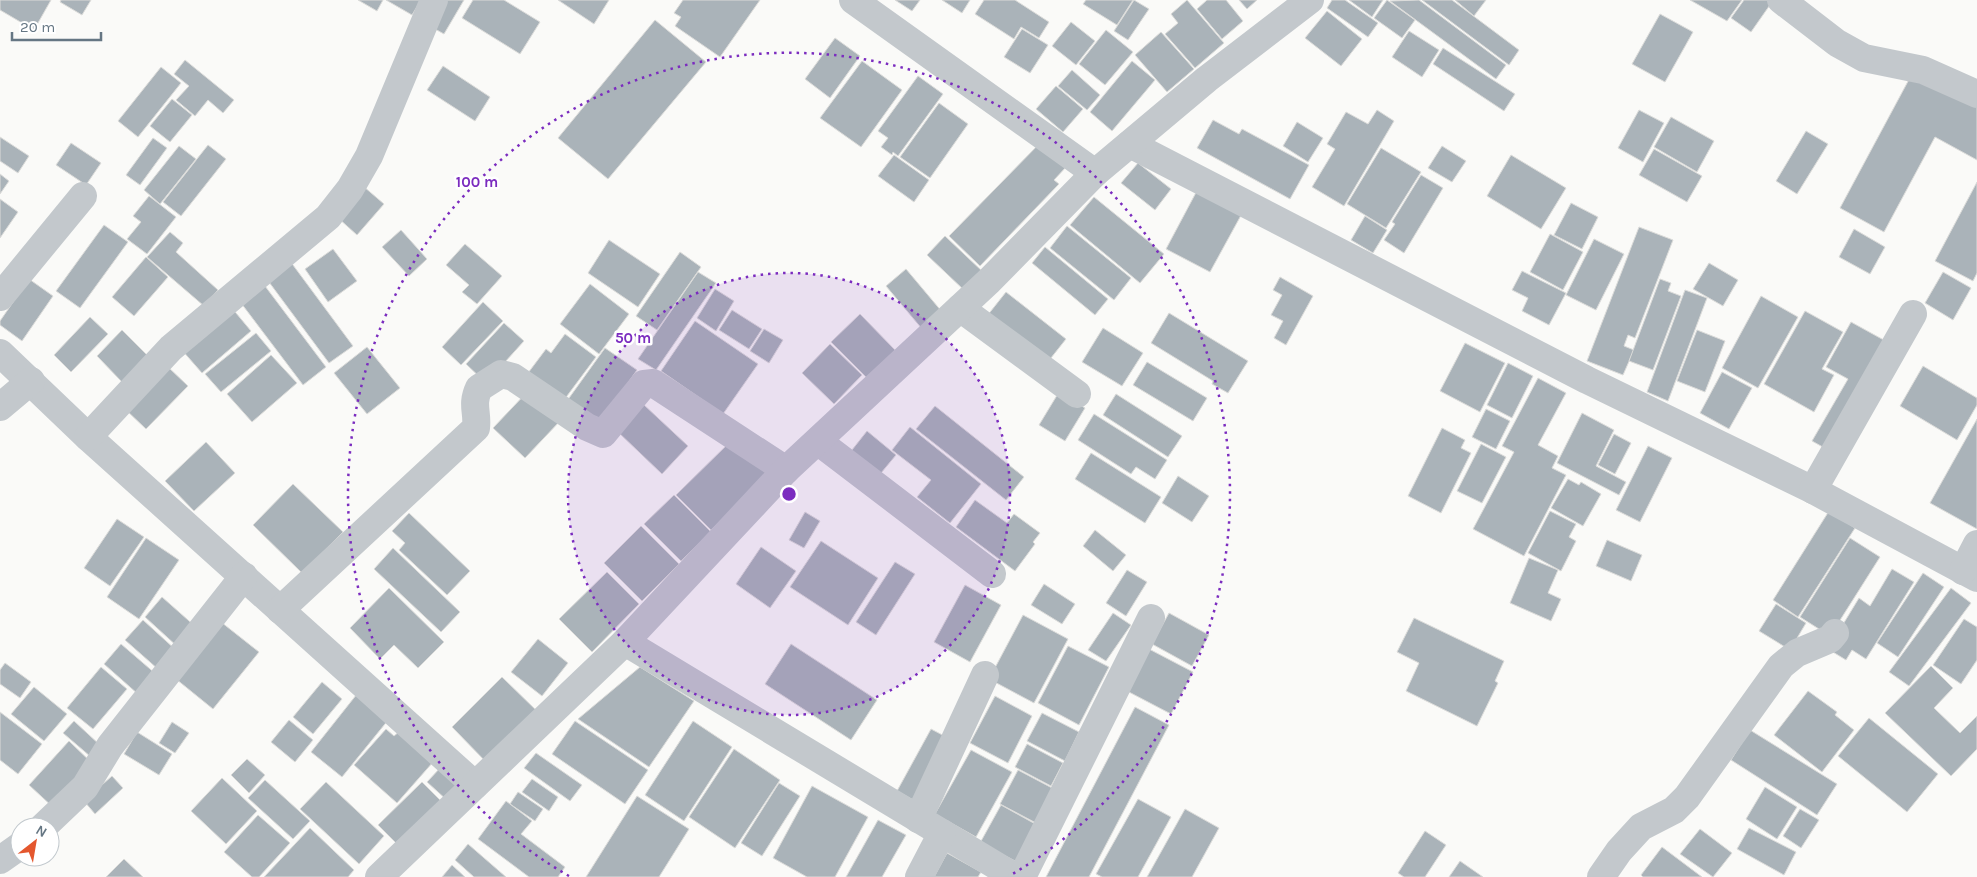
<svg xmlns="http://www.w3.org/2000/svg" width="1977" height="877" font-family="Karla,sans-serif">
  <rect width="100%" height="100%" fill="#fafaf8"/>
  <g fill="#aab3b9" stroke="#dcdcda">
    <path d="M0 0H51L34 30 0 10Z"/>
    <path d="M61 0H91L82 15 60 2Z"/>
    <path d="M358 0H383L377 11Z"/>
    <path d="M386 0H421L412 15Z"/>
    <path d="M439 0H464L444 34 426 24Z"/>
    <path d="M473 0H504L540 22 520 54 462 18Z"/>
    <path d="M558 0H609L594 24Z"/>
    <path d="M683 0H760L720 57 675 26 681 17 674 13Z"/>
    <path d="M895 0H920L912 11Z"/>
    <path d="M942 0H970L962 13Z"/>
    <path d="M984 0H1015L1049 22 1039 38 1021 27 1014 39 975 14Z"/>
    <path d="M1086 0H1133L1117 25 1083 4Z"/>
    <path d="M1134 0 1149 9 1128 40 1114 31Z"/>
    <path d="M1187 0 1224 43 1195 68 1165 34 1178 23 1171 14Z"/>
    <path d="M1207 0H1226L1243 21 1222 39 1197 9Z"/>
    <path d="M1239 0H1257L1247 9Z"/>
    <path d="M1332 0H1345L1378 23 1368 37 1327 8Z"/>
    <path d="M1349 0H1383L1372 17Z"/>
    <path d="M1387 0 1415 20 1402 38 1374 18Z"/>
    <path d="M1419 0 1506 65 1496 79 1390 1Z"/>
    <path d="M1422 0H1452L1519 50 1509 65Z"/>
    <path d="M1455 0H1486L1474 16Z"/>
    <path d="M1690 0H1742L1727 21Z"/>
    <path d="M1744 0H1769L1772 2 1751 32 1731 18Z"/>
    <path d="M1327 11 1362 39 1341 66 1305 38Z"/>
    <path d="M1660 14 1693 32 1665 82 1632 64Z"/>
    <path d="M655 20 706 62 608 179 558 138Z"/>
    <path d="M1071 22 1095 41 1076 65 1052 46Z"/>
    <path d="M1022 29 1048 45 1030 73 1004 57Z"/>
    <path d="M1106 30 1133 52 1105 85 1079 64Z"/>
    <path d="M1409 31 1439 50 1422 77 1392 57Z"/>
    <path d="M1161 32 1194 69 1167 92 1135 55Z"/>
    <path d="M835 38 860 56 830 98 805 79Z"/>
    <path d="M1443 48 1515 94 1504 111 1433 64Z"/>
    <path d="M185 60 234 100 223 113 208 100 195 116 176 100 189 86 174 74Z"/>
    <path d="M862 61 902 90 861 147 820 118Z"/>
    <path d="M1132 61 1155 80 1112 131 1090 112Z"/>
    <path d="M443 66 490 97 475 121 427 90Z"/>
    <path d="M161 67 181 83 138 137 118 121Z"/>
    <path d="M1072 70 1100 95 1087 110 1058 86Z"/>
    <path d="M1913 72 1977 106V160L1935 137 1884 232 1840 208Z"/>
    <path d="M918 76 943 94 898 156 893 152 892 155 881 147 888 138 878 131Z"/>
    <path d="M1056 86 1083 109 1063 132 1036 109Z"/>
    <path d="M172 99 192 115 170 142 150 126Z"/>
    <path d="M939 103 968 124 930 178 900 157Z"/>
    <path d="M1377 110 1394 121 1344 206 1312 187 1335 149 1327 144 1346 112 1368 124Z"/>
    <path d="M1639 110 1664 123 1643 162 1618 148Z"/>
    <path d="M1671 117 1714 141 1697 172 1654 147Z"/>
    <path d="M1213 120 1239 134 1242 129 1309 165 1290 199 1197 148Z"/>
    <path d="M1297 122 1323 138 1308 162 1283 146Z"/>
    <path d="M1806 131 1828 144 1797 194 1776 181Z"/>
    <path d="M0 137 29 156 18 173 0 161Z"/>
    <path d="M153 138 167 148 140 185 126 175Z"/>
    <path d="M1042 141 1067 166 1054 180 1059 184 980 266 949 236Z"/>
    <path d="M71 143 101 163 86 185 56 165Z"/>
    <path d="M208 145 226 159 181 216 163 202Z"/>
    <path d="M179 146 196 159 160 204 144 190Z"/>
    <path d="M1442 146 1466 161 1452 182 1428 168Z"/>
    <path d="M1381 148 1421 172 1386 228 1347 204Z"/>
    <path d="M1654 149 1702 176 1687 202 1639 175Z"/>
    <path d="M894 155 929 180 914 202 878 176Z"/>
    <path d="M1511 155 1566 188 1541 229 1487 196Z"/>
    <path d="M1138 163 1171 189 1155 210 1121 183Z"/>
    <path d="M0 174 9 181 0 194Z"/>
    <path d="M1421 175 1443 188 1404 253 1384 240 1395 224 1392 222Z"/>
    <path d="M1977 182V273L1973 281 1935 261Z"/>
    <path d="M1200 185 1245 208 1210 272 1166 249Z"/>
    <path d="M363 186 384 204 357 235 337 217Z"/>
    <path d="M149 196 176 217 147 254 127 239 141 222 133 216Z"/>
    <path d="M1094 197 1164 254 1140 283 1070 225Z"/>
    <path d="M0 199 18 212 0 238Z"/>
    <path d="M1571 203 1598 217 1582 249 1554 235Z"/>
    <path d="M1365 216 1387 230 1373 253 1351 240Z"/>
    <path d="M104 225 128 242 80 308 56 291Z"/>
    <path d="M1067 226 1131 278 1114 300 1050 248Z"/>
    <path d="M1639 227 1673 240 1635 338 1628 335 1624 346 1634 350 1623 375 1587 361Z"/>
    <path d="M1854 229 1885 247 1870 274 1839 257Z"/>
    <path d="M401 230 427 259 409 276 382 247Z"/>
    <path d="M170 232 183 243 176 252 218 290 204 306 147 257Z"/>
    <path d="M1550 234 1583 252 1563 290 1530 272Z"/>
    <path d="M945 236 983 272 965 291 927 255Z"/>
    <path d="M1594 239 1624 254 1596 310 1566 295Z"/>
    <path d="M609 240 660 274 638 307 588 273Z"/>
    <path d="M465 244 502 276 477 304 462 292 469 285 446 265Z"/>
    <path d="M1045 247 1108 299 1095 315 1032 263Z"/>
    <path d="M333 249 357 281 328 302 305 269Z"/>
    <path d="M680 252 701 267 657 330 636 316Z"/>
    <path d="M146 257 168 277 134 316 112 297Z"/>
    <path d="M290 261 353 346 329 363 266 278Z"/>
    <path d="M1709 263 1738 280 1723 306 1693 289Z"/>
    <path d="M906 269 943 313 923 330 886 286Z"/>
    <path d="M1522 271 1566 293 1549 325 1522 311 1528 298 1512 290Z"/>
    <path d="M698 272 716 283 656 370 638 359Z"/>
    <path d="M1943 272 1971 288 1953 320 1925 303Z"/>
    <path d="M1280 277 1313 296 1286 345 1274 338 1283 321 1271 315 1282 295 1273 290Z"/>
    <path d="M29 279 53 296 22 341 0 325V321Z"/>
    <path d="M1660 279 1671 283 1668 291 1681 296 1653 370 1629 361Z"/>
    <path d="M590 284 629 314 599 354 560 324Z"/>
    <path d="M265 286 326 367 303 385 241 303Z"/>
    <path d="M715 289 734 301 716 331 697 318Z"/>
    <path d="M1685 290 1707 298 1668 401 1647 392Z"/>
    <path d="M1006 292 1066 339 1043 368 983 321Z"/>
    <path d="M1761 296 1798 317 1758 388 1722 368Z"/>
    <path d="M483 302 503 321 461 365 442 347Z"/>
    <path d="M231 307 251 331 202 373 181 349Z"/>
    <path d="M732 310 762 329 749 349 719 330Z"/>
    <path d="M1805 311 1843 332 1822 369 1834 375 1814 412 1764 384Z"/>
    <path d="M1169 313 1248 361 1228 393 1212 384 1213 381 1151 343Z"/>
    <path d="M860 314 895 350 867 378 831 342Z"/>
    <path d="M90 317 108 334 71 372 54 355Z"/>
    <path d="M695 321 758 364 723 414 661 371Z"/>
    <path d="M1851 322 1891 344 1830 451 1812 441 1848 379 1826 367Z"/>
    <path d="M504 323 524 341 486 383 466 364Z"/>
    <path d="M1103 328 1143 353 1122 386 1082 362Z"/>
    <path d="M764 329 783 340 769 363 750 351Z"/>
    <path d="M122 330 148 356 122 382 97 356Z"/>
    <path d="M1697 330 1725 341 1705 392 1677 381Z"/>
    <path d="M256 333 271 351 221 392 205 374Z"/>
    <path d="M565 334 596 357 561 404 525 377 546 349 551 353Z"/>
    <path d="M1465 343 1505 363 1480 412 1440 391Z"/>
    <path d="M830 344 862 375 834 404 802 373Z"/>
    <path d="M367 347 400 388 367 414 334 373Z"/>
    <path d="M605 348 637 370 596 428 564 405Z"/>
    <path d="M271 355 297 383 252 422 227 394Z"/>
    <path d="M1147 362 1207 398 1193 421 1133 385Z"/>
    <path d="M1508 363 1533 376 1512 418 1487 405Z"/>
    <path d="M167 366 188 386 146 429 125 409Z"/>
    <path d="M1923 366 1977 398V405L1957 440 1900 406Z"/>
    <path d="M1722 372 1752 388 1729 429 1700 413Z"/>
    <path d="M1538 378 1566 393 1538 445 1558 456 1552 468 1566 475 1524 556 1473 529 1514 452 1502 446Z"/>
    <path d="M529 390 561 420 525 458 493 428Z"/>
    <path d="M1059 392 1085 408 1065 441 1039 425Z"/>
    <path d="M1116 394 1182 436 1168 457 1103 415Z"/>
    <path d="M643 404 688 446 662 474 617 431Z"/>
    <path d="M935 406 1024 477 1006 500 916 429Z"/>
    <path d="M1486 409 1510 421 1496 449 1472 437Z"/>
    <path d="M1582 413 1614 430 1596 466 1626 482 1619 495 1557 463Z"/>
    <path d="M1094 414 1167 460 1155 479 1136 467 1131 474 1078 440Z"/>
    <path d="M1977 419V529L1930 503Z"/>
    <path d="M910 427 981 484 950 523 917 497 931 480 892 450Z"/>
    <path d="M1442 428 1465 440 1461 448 1471 453 1441 513 1408 496Z"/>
    <path d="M867 431 896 455 876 479 848 455Z"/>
    <path d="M1614 434 1631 443 1615 474 1598 465Z"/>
    <path d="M733 439 768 475 711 530 676 495Z"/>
    <path d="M206 442 235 473 194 511 165 481Z"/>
    <path d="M1481 444 1506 457 1482 503 1457 491Z"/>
    <path d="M1648 446 1672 458 1640 522 1616 510Z"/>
    <path d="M1091 453 1161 497 1145 523 1075 479Z"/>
    <path d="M1178 476 1209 496 1192 522 1162 503Z"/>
    <path d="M1568 479 1579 485 1581 482 1601 494 1583 526 1551 508Z"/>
    <path d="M293 484 343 532 302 573 253 525Z"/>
    <path d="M674 495 711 532 681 561 644 524Z"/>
    <path d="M975 500 1007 523 1014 514 1040 533 1033 542 1035 544 1015 571 956 527Z"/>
    <path d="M1550 511 1576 524 1569 537 1576 541 1561 571 1528 553Z"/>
    <path d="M1829 511 1855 528 1798 617 1773 600Z"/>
    <path d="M805 512 820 521 804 548 789 540Z"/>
    <path d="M409 513 470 571 447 595 399 550 405 543 392 531Z"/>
    <path d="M117 519 144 537 110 586 84 568Z"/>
    <path d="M641 526 679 564 642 601 604 563Z"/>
    <path d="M1095 530 1126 555 1113 571 1083 546Z"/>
    <path d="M146 538 179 560 139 619 107 597Z"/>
    <path d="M1850 538 1880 557 1830 636 1800 617Z"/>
    <path d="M1607 540 1642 555 1631 581 1596 566Z"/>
    <path d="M821 541 878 578 848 625 790 587Z"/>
    <path d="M761 547 796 571 770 608 736 584Z"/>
    <path d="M393 548 460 612 441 632 374 569Z"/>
    <path d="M1529 558 1558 570 1548 593 1561 599 1551 621 1510 603Z"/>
    <path d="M895 562 915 574 876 635 856 622Z"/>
    <path d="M1892 569 1914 582 1866 659 1852 650 1846 660 1828 649 1859 598 1870 606Z"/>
    <path d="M1127 570 1147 582 1126 616 1106 603Z"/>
    <path d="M607 572 639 604 592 652 559 619Z"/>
    <path d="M1923 573 1944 587 1898 657 1877 643Z"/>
    <path d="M1044 584 1075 604 1062 624 1031 605Z"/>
    <path d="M965 585 1001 605 970 662 934 642Z"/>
    <path d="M389 588 444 642 418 668 394 645 380 659 350 628Z"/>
    <path d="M1951 588 1971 603 1909 686 1889 672Z"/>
    <path d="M162 597 197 628 179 648 145 617Z"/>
    <path d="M1776 604 1806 623 1790 650 1759 631Z"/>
    <path d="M1113 613 1131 625 1106 661 1088 650Z"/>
    <path d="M1169 613 1209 635 1192 666 1152 644Z"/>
    <path d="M1023 615 1068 639 1034 703 989 679Z"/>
    <path d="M1414 618 1504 661 1495 681 1498 683 1477 726 1406 691 1419 663 1397 652Z"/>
    <path d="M1964 619 1977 627V660L1961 684 1933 665Z"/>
    <path d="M143 620 177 651 159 670 125 640Z"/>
    <path d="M221 622 259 652 213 709 176 679Z"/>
    <path d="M538 639 568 663 542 696 511 672Z"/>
    <path d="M121 644 157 675 139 695 104 664Z"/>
    <path d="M791 644 877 700 851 740 765 684Z"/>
    <path d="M1068 646 1109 667 1079 725 1038 703Z"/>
    <path d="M1149 649 1193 672 1171 714 1127 691Z"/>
    <path d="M5 663 31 682 20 698 0 684V670Z"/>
    <path d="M1931 666 1953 688 1934 708 1960 733 1977 716V749L1951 776 1885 713Z"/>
    <path d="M101 667 127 689 93 729 67 708Z"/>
    <path d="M640 667 694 701 649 767 578 719Z"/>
    <path d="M502 677 540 714 489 765 452 727Z"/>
    <path d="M322 682 342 699 313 734 293 717Z"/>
    <path d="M34 687 67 714 44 741 11 714Z"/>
    <path d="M1808 691 1837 712 1835 715 1854 730 1822 772 1774 735Z"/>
    <path d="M357 694 389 719 342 777 311 752Z"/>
    <path d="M995 696 1032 716 1008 763 970 743Z"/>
    <path d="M1135 707 1169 725 1089 877H1046Z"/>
    <path d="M0 712 42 744 18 774 0 760Z"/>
    <path d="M1042 713 1079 732 1065 761 1027 741Z"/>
    <path d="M1869 718 1938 774 1907 812 1838 756Z"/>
    <path d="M289 720 313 740 295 762 271 742Z"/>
    <path d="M74 721 101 746 91 757 63 733Z"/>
    <path d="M575 721 648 770 625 804 552 754Z"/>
    <path d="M693 721 732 747 684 821 645 795Z"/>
    <path d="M172 722 189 733 175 753 159 743Z"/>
    <path d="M386 729 394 736 400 731 434 761 397 803 354 765Z"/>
    <path d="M931 729 950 739 915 801 897 791Z"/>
    <path d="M1750 730 1837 784 1817 815 1731 760Z"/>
    <path d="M137 732 172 754 159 775 124 754Z"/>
    <path d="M69 741 95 766 55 809 29 785Z"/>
    <path d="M1027 744 1063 763 1051 786 1015 767Z"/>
    <path d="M734 749 780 780 735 848 689 817Z"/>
    <path d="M971 750 1012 772 976 837 935 814Z"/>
    <path d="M536 753 582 785 570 801 524 768Z"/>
    <path d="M247 759 265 775 249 793 231 775Z"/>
    <path d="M441 767 462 788 449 802 427 782Z"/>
    <path d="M1018 770 1054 789 1036 823 1000 804Z"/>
    <path d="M112 776 123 788 95 814 84 801Z"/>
    <path d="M222 778 257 811 226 844 191 811Z"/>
    <path d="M532 779 558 797 549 811 522 792Z"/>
    <path d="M265 780 310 821 293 839 248 798Z"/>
    <path d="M326 782 384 836 359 864 300 809Z"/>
    <path d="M422 782 444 804 400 847 378 825Z"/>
    <path d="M779 783 800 796 762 856 741 843Z"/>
    <path d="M812 786 868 817 835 877H807L773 858Z"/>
    <path d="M1765 787 1797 807 1777 839 1746 819Z"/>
    <path d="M518 792 543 809 535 821 510 804Z"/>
    <path d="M637 796 689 829 659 877H586Z"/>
    <path d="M1138 799 1171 817 1138 877H1102L1096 874Z"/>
    <path d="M506 801 532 821 521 834 565 867 558 877H529L478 839Z"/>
    <path d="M1001 805 1039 826 1019 863 980 843Z"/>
    <path d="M1185 809 1219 828 1192 877H1147Z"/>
    <path d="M1800 809 1819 820 1801 848 1783 836Z"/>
    <path d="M258 815 290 843 259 877H252L224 852Z"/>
    <path d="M878 820 906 835 882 877H846Z"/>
    <path d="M310 828 354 870 348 877H264Z"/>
    <path d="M1749 828 1796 852 1784 875 1737 849Z"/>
    <path d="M1700 829 1732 853 1713 877 1680 854Z"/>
    <path d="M1425 831 1446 845 1425 877H1404L1398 873Z"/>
    <path d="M468 844 506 877H474L455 860Z"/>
    <path d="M1662 847 1702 877H1643L1641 875Z"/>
    <path d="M947 853 981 872 978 877H934Z"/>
    <path d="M124 859 143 877H106Z"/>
    <path d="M1460 861 1483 877H1449Z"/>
    <path d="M452 865 465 877H442Z"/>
  </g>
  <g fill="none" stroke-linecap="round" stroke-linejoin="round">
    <g stroke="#c3c8cc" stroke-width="28">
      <path d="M853 0 1095 173"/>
      <path d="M1781 0 1837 43 1864 58 1923 70 1977 94"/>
      <path d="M1130 144 1587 380 1813 490 1977 578"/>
      <path d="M0 297 83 196"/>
      <path d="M960 308 1077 394"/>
      <path d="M0 353 88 437 475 785"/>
      <path d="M0 407 31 381"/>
      <path d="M88 437 171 348 328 217 350 189 369 156 434 0"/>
      <path d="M819 442 992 574"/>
      <path d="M1813 490 1913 314"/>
      <path d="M1963 571 1977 544"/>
      <path d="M280 610 476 428C478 412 471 405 479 388L501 374 513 377 587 427 603 434 644 384 653 383 786 470"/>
      <path d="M625 642 1015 877"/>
      <path d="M918 819 985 675"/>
      <path d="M43 827 85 787 110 746 244 576"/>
      <path d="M0 860 20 846"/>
      <path d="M379 877 625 642 786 470 989 281 1095 173 1207 79 1310 0"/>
      <path d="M919 877 942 833"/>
      <path d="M1022 877 1151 618"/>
      <path d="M1601 877 1619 851 1641 827 1674 810 1687 797 1781 666 1797 653 1830 639 1835 633"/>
    </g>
  </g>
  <circle cx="789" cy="494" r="221" fill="#7b2cbf" fill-opacity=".12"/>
  <g fill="none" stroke="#7b2cbf" stroke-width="2.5" stroke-dasharray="2.5 5">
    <circle cx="789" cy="494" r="221"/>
    <path d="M569 876A441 441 0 1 1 1009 876"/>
  </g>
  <circle cx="789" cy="494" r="8" fill="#7b2cbf" stroke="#fff" stroke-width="2.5"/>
  <g font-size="15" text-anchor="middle" font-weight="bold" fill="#7b2cbf" stroke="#fff" stroke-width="5" stroke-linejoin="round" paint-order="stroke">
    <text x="477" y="187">100 m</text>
    <text x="633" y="343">50 m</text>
  </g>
  <g transform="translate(35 842) rotate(31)"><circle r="24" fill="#ffffff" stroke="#c1c8cd"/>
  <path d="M0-4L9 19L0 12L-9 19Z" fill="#e4572e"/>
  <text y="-8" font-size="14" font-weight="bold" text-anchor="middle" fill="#657683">N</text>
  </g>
  <path d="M12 32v8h89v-8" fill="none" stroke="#657683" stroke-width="2.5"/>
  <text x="20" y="32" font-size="15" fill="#657683" stroke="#ffffff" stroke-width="4" paint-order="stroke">20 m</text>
</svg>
